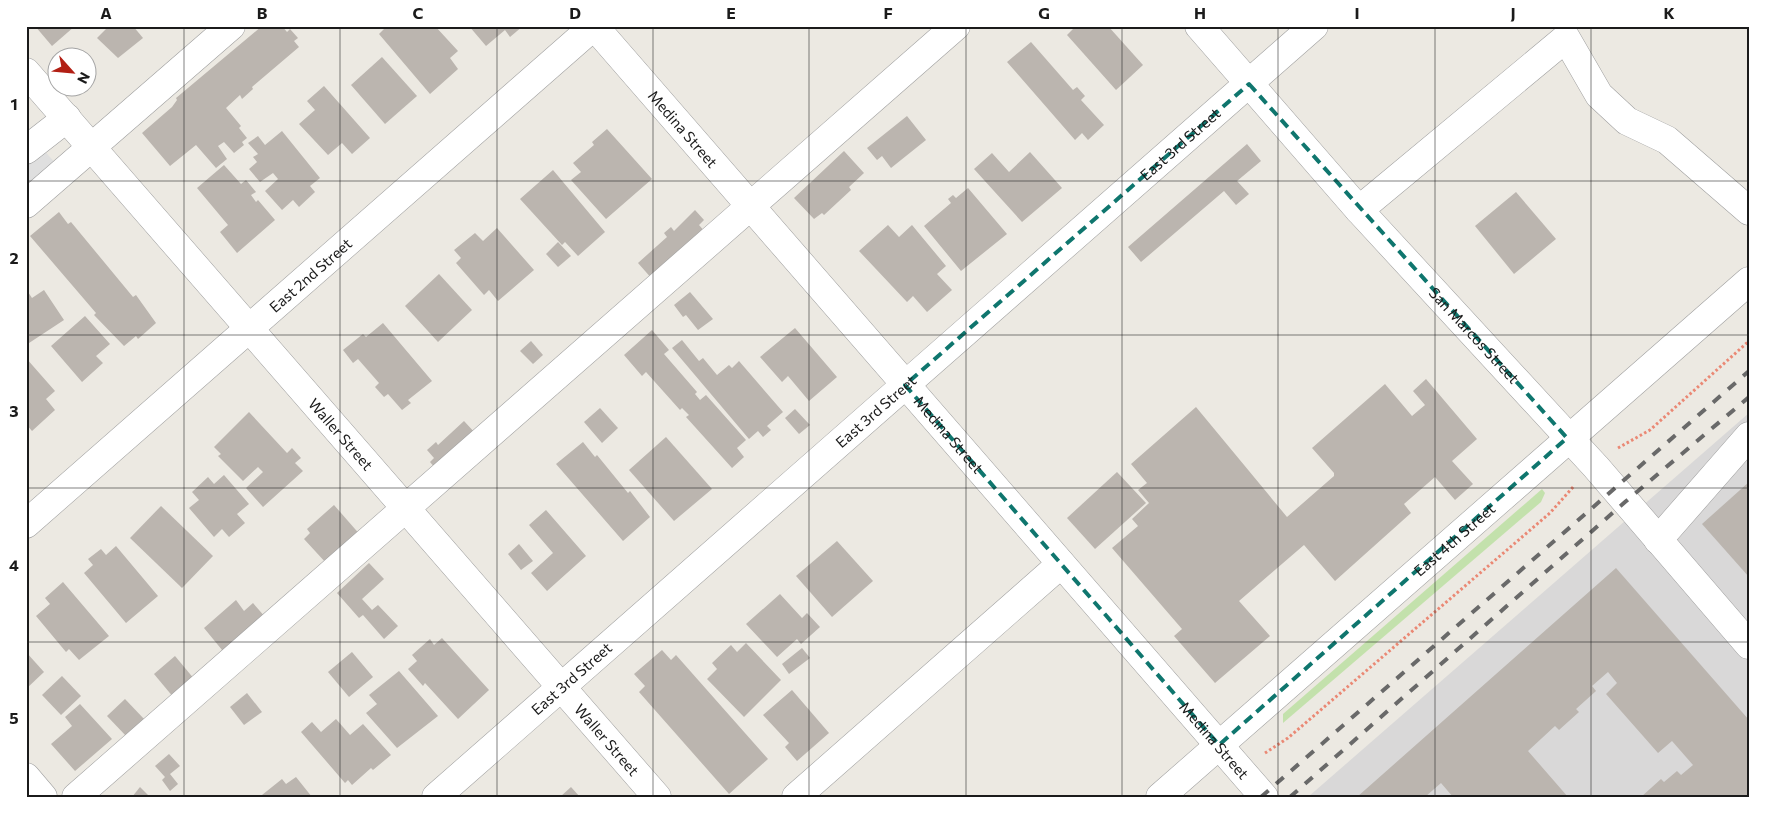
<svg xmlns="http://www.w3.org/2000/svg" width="1775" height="823" font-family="Commissioner,sans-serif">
  <rect width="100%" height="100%" fill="#ece9e2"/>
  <path fill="#d9d8d8" d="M1749 413V797H1308Z"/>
  <path fill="#c3e1ac" d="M1542 489 1545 493 1541 502 1283 723V714Z"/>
  <path fill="#dfdfdf" d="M26 130 57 165 26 191Z"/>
  <g fill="#bbb5af">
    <path d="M35 26H75L52 46Z"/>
    <path d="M109 26H133L143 38 118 58 97 38Z"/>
    <path d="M262 26H282L287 32 290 29 298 38 294 41 299 47 252 87 253 89 242 99 240 95 226 108 241 126 239 128 247 138 242 142 244 145 234 153 224 142 218 146 227 159 216 168 196 145 170 166 142 133 172 107 177 100 176 98Z"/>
    <path d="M387 26H435L458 51 450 58 458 69 430 94 379 34Z"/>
    <path d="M469 26H523L510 37 505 30 486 46Z"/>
    <path d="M1076 26H1108L1143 65 1116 90 1067 35Z"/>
    <path d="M1031 42 1073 90 1077 87 1085 96 1081 100 1104 125 1088 140 1082 133 1075 140 1007 62Z"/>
    <path d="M382 57 417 96 385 124 351 85Z"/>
    <path d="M324 86 370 138 352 154 342 143 328 155 299 124 315 110 307 101Z"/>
    <path d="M907 116 926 140 891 168 882 156 877 160 867 148Z"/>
    <path d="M607 129 652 179 606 219 571 180 581 172 573 163 594 145 592 142Z"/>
    <path d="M282 131 320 178 310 186 315 192 299 207 293 200 282 210 265 191 278 179 273 173 260 182 249 169 257 162 253 157 258 154 248 143 258 136 265 145Z"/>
    <path d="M1247 144 1261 161 1237 181 1249 194 1236 205 1224 191 1141 262 1128 247Z"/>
    <path d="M844 151 864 173 849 187 851 190 824 215 822 213 814 219 794 198Z"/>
    <path d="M1030 152 1062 188 1022 222 974 169 992 153 1009 172Z"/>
    <path d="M224 165 241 184 246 180 256 192 251 195 256 202 258 200 275 220 237 253 220 232 228 225 197 188Z"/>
    <path d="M553 170 605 232 578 256 565 242 562 245 520 199Z"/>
    <path d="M968 188 1007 234 961 271 924 226 951 203 948 199 953 195 956 198Z"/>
    <path d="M1516 192 1556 239 1514 274 1475 226Z"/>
    <path d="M695 210 704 220 699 225 706 233 653 280 638 263 667 237 664 233 671 227 674 231Z"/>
    <path d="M59 212 68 224 71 222 133 297 136 295 156 323 138 339 136 336 124 346 94 315 96 313 30 236Z"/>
    <path d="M888 225 899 237 912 225 946 266 937 274 952 290 927 312 913 296 907 302 859 251Z"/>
    <path d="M497 228 534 270 498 301 489 290 484 295 456 263 461 258 454 250 475 233 483 241Z"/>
    <path d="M558 242 571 256 558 267 546 254Z"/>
    <path d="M439 274 472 310 438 342 405 306Z"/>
    <path d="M26 289 32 298 44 290 64 320 26 345Z"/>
    <path d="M690 292 713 319 698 330 686 315 683 317 674 305Z"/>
    <path d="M85 316 110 344 96 356 103 363 82 382 51 346Z"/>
    <path d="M383 323 432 381 408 400 411 403 402 410 388 394 384 397 375 387 379 383 358 359 353 363 343 350 363 334 366 337Z"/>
    <path d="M795 328 837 377 809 401 788 376 782 382 760 357Z"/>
    <path d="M652 330 669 350 664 354 697 392 695 394 700 400 706 395 746 440 737 448 744 457 732 468 686 417 689 415 682 408 680 410 646 372 642 376 624 355Z"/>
    <path d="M682 340 699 361 703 358 717 375 729 365 732 368 739 361 783 412 767 426 771 430 763 437 758 431 749 439 672 348Z"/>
    <path d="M531 341 543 355 533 364 520 351Z"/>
    <path d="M26 358 55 391 46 399 55 410 32 431 26 424Z"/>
    <path d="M1426 379 1477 439 1452 461 1473 484 1455 500 1435 477 1404 504 1411 513 1335 581 1304 545 1239 601 1270 636 1215 683 1174 636 1182 629 1112 548 1138 526 1132 519 1149 503 1138 490 1147 483 1131 464 1196 407 1287 517 1334 476V473L1312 448 1385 384 1412 416 1425 405 1413 391Z"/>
    <path d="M600 408 618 428 602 443 584 422Z"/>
    <path d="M795 409 810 425 799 434 785 418Z"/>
    <path d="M249 412 287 453 292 448 301 458 295 463 303 471 263 507 246 488 263 472 258 467 243 481 218 456 221 454 214 447Z"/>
    <path d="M464 421 476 434 436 469 430 462 434 458 427 450 436 442 438 445Z"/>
    <path d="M666 437 712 489 674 521 629 470Z"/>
    <path d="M583 442 595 457 597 455 628 493 630 491 650 517 623 541 556 464Z"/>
    <path d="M1117 472 1146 503 1095 549 1067 518Z"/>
    <path d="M224 475 249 504 237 514 245 523 229 537 222 529 214 537 189 508 199 500 192 492 208 477 214 484Z"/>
    <path d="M1749 482V577L1702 524Z"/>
    <path d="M334 505 362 537 327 564 304 539 310 533 307 529Z"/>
    <path d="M161 506 213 556 182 588 130 538Z"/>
    <path d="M546 510 586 556 547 591 531 573 553 553 529 525Z"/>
    <path d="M837 541 873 581 832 617 796 576Z"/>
    <path d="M519 544 533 561 521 570 508 554Z"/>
    <path d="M116 546 158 596 126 623 84 573 93 565 88 559 101 549 106 555Z"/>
    <path d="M369 563 384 579 362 599 372 610 378 605 398 626 384 639 363 615 359 618 337 593Z"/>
    <path d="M1616 568 1749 720V797H1641L1661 779 1664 782 1677 771 1681 775 1693 765 1672 741 1658 753 1606 694 1617 683 1608 672 1592 686 1596 691 1576 709 1579 712 1559 730 1555 726 1528 751 1568 797H1453L1441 783 1425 797H1357Z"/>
    <path d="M63 582 109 636 79 660 69 649 66 652 36 616 50 604 45 598Z"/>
    <path d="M780 594 802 618 807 613 820 627 801 644 797 639 777 657 746 624Z"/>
    <path d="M236 600 244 611 253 603 266 618 227 656 204 628Z"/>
    <path d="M442 638 489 690 458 719 425 683 423 686 408 669 417 661 412 655 430 639 434 645Z"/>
    <path d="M746 643 781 680 744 717 707 679 717 669 712 663 731 645 737 652Z"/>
    <path d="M802 648 810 658 789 674 782 664Z"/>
    <path d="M662 650 671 660 676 655 768 759 729 794 639 692 645 686 634 674Z"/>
    <path d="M26 652 44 672 26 689Z"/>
    <path d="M352 652 373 677 349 697 328 672Z"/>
    <path d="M175 656 195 680 174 698 154 674Z"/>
    <path d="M399 671 438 716 397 748 366 713 377 704 369 695Z"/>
    <path d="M62 676 81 696 61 715 42 695Z"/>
    <path d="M792 690 829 733 797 761 785 747 789 743 763 715Z"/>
    <path d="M247 693 262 712 244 725 230 707Z"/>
    <path d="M125 699 145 720 127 737 107 716Z"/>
    <path d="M80 704 112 739 75 771 51 744 72 726 65 717Z"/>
    <path d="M336 719 350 735 363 724 391 755 373 770 371 768 352 785 348 780 345 783 301 732 312 722 321 732Z"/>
    <path d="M169 754 180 766 170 774 178 784 170 791 162 780 165 777 155 766Z"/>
    <path d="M296 777 312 797H264L262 795 282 779 286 784Z"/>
    <path d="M140 787 150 797H132Z"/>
    <path d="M571 787 580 797H560Z"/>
  </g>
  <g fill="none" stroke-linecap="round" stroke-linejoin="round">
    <g stroke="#9f9f9f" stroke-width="29">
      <g id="minor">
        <path id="s1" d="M594 26 1264 797"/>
        <path id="s2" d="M1199 26 1359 210 1596 467 1749 645"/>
        <path id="s3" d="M26 72 657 797"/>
        <path d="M26 150 67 118"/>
        <path d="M26 204 231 26"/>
        <path d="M1359 210 1566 38 1599 95 1627 121 1667 140 1749 211"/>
        <path id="s4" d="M26 524 594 26"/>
        <path d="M1658 540 1749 436"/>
        <path d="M26 777 43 797"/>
        <path d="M76 797 956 26"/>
        <path id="s5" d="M436 797 1314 26"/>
        <path d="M796 797 1061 564"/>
        <path id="s6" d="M1160 797 1749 281"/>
      </g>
    </g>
    <g stroke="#ea8874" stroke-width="3" stroke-dasharray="2.5 2.5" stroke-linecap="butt">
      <path d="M1618 448 1650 430 1749 341"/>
      <path d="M1265 753 1288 738 1550 513 1574 486"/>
    </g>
    <use href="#minor" stroke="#fff" stroke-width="28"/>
    <g stroke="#696969" stroke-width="4" stroke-dasharray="10 10" stroke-linecap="butt">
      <path d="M1261 797 1749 371"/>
      <path d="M1290 797 1625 502 1749 397"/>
    </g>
  </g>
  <path fill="none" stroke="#0f766e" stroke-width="4" stroke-dasharray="10 6" stroke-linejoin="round" d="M1249 84 1567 438 1219 745 905 385Z"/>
  <path fill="none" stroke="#1b1b1b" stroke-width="1" stroke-opacity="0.55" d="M184 26V797M340 26V797M497 26V797M653 26V797M809 26V797M966 26V797M1122 26V797M1278 26V797M1435 26V797M1591 26V797M26 181H1749M26 335H1749M26 488H1749M26 642H1749"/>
  <g text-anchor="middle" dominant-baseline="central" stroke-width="4.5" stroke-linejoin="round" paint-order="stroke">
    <g font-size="15" fill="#1b1b1b" stroke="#fff">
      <text stroke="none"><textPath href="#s1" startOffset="136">Medina Street</textPath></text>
      <text stroke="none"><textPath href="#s5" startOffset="990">East 3rd Street</textPath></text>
      <text stroke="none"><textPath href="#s4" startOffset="378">East 2nd Street</textPath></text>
      <text stroke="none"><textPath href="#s2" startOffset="414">San Marcos Street</textPath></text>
      <text stroke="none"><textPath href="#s5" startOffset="585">East 3rd Street</textPath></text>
      <text stroke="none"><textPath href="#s3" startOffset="480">Waller Street</textPath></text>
      <text stroke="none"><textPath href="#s1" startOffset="541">Medina Street</textPath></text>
      <text stroke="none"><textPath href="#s6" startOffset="391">East 4th Street</textPath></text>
      <text stroke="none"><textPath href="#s5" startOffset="180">East 3rd Street</textPath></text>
      <text stroke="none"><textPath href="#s3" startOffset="885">Waller Street</textPath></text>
      <text stroke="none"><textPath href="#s1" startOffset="946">Medina Street</textPath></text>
    </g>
  </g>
  <rect width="1775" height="823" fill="none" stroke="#ffffff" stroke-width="55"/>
  <g transform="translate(72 72) rotate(117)"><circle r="24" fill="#ffffff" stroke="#a4a4a4"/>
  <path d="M0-4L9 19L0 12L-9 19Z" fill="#b21f14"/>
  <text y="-8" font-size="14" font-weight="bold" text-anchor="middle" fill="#1b1b1b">N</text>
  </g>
  <rect x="28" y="28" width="1720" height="768" fill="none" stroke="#1b1b1b" stroke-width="2"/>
  <g font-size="16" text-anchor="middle" font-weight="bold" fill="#1b1b1b">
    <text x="106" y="19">A</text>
    <text x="262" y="19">B</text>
    <text x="418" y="19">C</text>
    <text x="575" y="19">D</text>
    <text x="731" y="19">E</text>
    <text x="888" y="19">F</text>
    <text x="1044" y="19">G</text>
    <text x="1200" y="19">H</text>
    <text x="1357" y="19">I</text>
    <text x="1513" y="19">J</text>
    <text x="1669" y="19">K</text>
    <text x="14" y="110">1</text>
    <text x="14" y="264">2</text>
    <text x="14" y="417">3</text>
    <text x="14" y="571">4</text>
    <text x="14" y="724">5</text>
  </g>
</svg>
